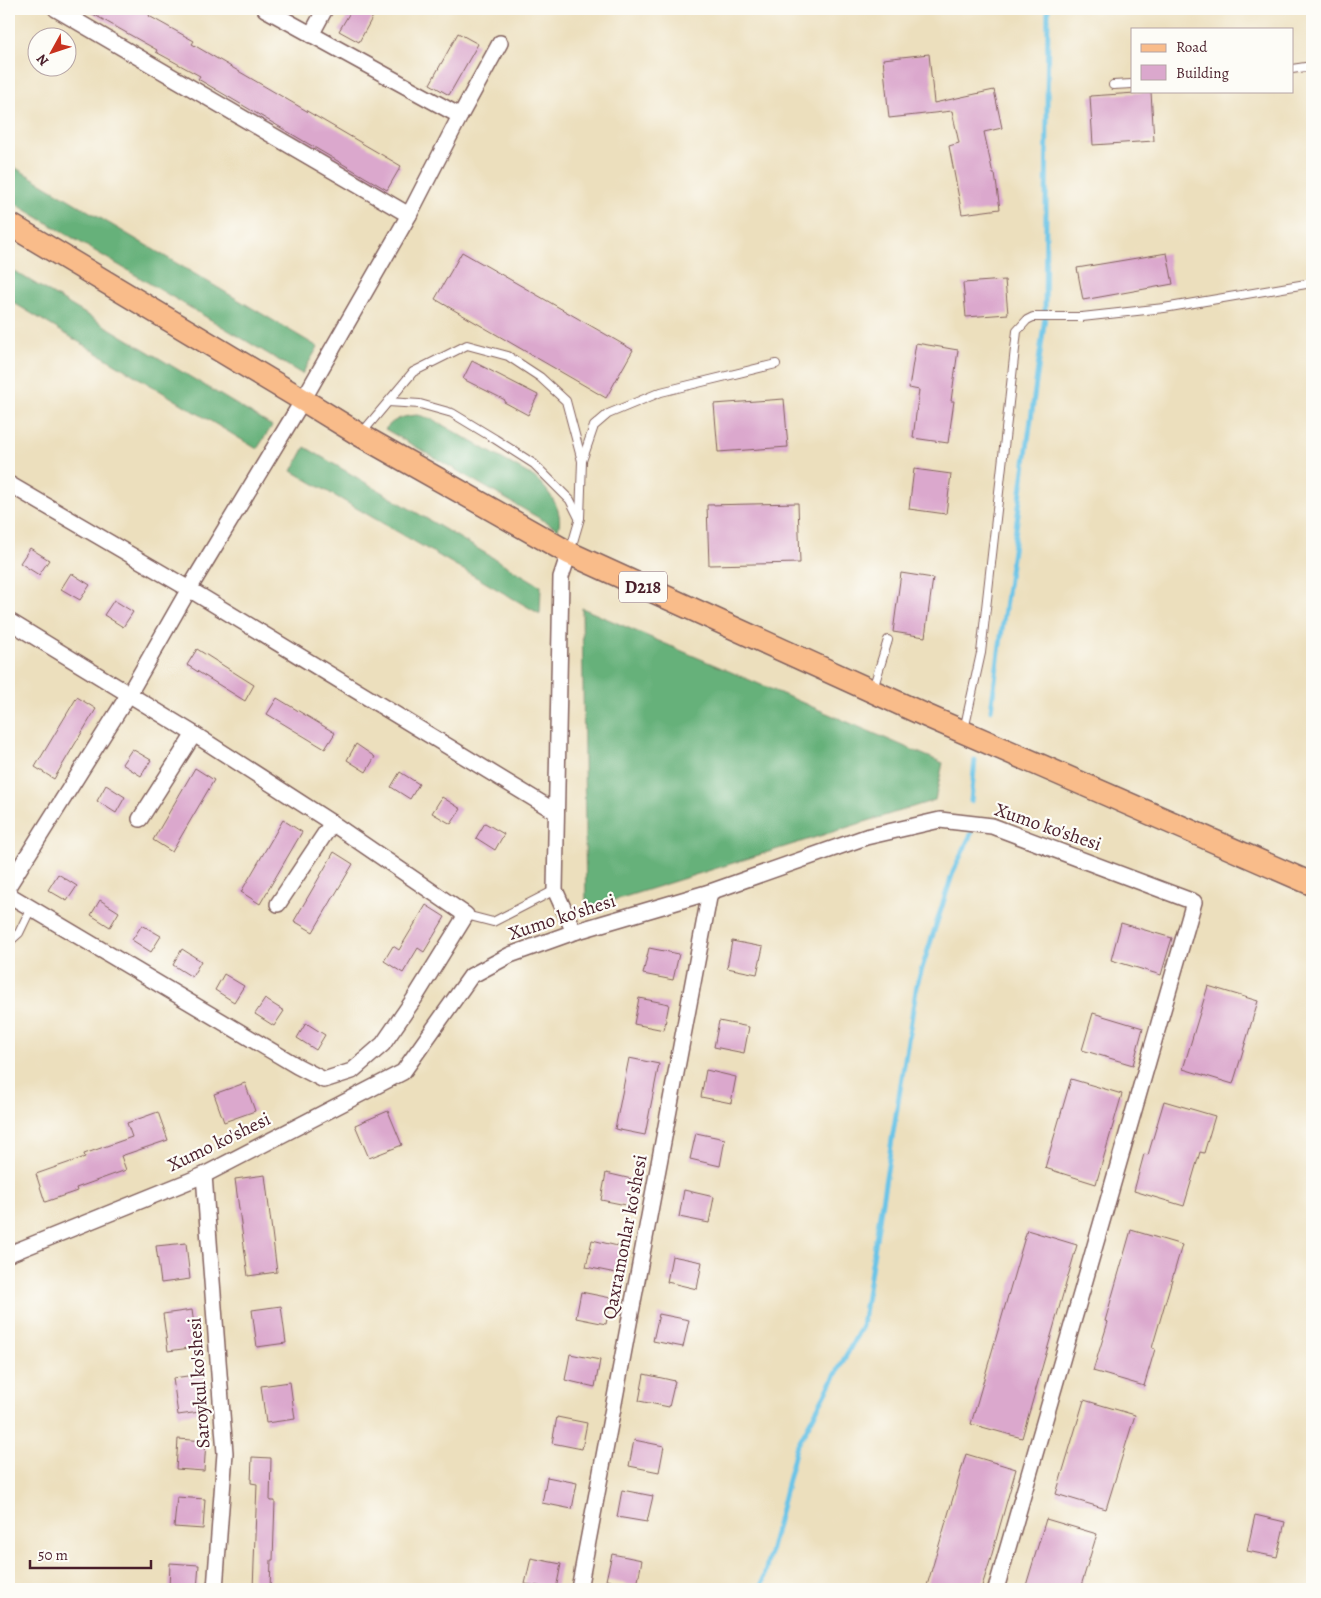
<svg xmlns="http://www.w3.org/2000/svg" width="1321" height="1598" font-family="Alegreya,serif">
  <rect width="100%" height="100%" fill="#fdfcf7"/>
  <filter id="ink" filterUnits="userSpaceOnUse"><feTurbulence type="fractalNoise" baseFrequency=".02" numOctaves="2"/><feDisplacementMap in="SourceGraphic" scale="10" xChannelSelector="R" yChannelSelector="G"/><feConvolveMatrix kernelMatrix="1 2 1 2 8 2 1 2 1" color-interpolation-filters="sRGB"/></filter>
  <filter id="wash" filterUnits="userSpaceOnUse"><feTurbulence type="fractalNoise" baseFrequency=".0096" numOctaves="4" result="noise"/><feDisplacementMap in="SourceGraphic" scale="20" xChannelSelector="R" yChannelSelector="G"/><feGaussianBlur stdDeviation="1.12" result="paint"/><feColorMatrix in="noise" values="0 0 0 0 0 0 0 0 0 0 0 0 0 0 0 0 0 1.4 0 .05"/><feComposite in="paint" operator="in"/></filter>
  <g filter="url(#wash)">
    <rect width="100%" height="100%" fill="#ecdfbd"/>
    <g fill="#66b17a" stroke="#586852">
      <path d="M9 164 318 347 302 374 9 200Z"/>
      <path d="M9 268 272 426 257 449 9 300Z"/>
      <path d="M418 415 432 419 534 477C547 488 565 511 558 529L385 429C395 418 404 416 418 415Z"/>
      <path d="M305 447 541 586 540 614 292 471Z"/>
      <path d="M582 608 943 763 935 800 586 909Z"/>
    </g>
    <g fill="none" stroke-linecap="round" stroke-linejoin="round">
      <g stroke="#6ac4e7" stroke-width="5">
        <path d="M991 710 1045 317 1048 9"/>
        <path d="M971 801 975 760"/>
        <path d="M761 1589 796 1448 862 1326 917 984 953 872 971 834"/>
      </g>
    </g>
    <g id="blocks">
      <g fill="#dba8cd">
        <path d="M84 9H140L150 14 149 16 194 41 192 44 401 166 387 190 198 79 200 76 156 52 157 50Z"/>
        <path d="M352 9H377L359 42 339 31Z"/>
        <path d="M458 33 478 44 449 95 430 84Z"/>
        <path d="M929 54 934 103 994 90 1002 128 984 132 993 174H995L1000 209 962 214 949 146 959 143 952 111 889 118 883 59Z"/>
        <path d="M1151 92 1154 141 1093 145 1090 96Z"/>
        <path d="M462 252 633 350 606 398 435 299Z"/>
        <path d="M1167 253 1173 284 1083 300 1077 268Z"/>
        <path d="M1005 280 1008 314 966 317 963 283Z"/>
        <path d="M916 343 958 350 951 401H954L948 443 913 438 919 390 909 388Z"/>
        <path d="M472 361 538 395 528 415 504 402 505 400 463 379Z"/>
        <path d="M784 399 788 447 718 452 714 404Z"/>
        <path d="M914 469 951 474 946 514 909 509Z"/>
        <path d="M798 503 800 563 709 565 707 505Z"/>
        <path d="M30 548 49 560 39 575 20 563Z"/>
        <path d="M71 573 90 585 80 600 61 589Z"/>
        <path d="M901 573 933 578 925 637 893 632Z"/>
        <path d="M114 600 133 612 123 627 104 615Z"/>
        <path d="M197 649 254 685 245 701 187 665Z"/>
        <path d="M77 697 96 709 54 779 35 767Z"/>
        <path d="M277 698 335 733 325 749 267 714Z"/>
        <path d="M356 744 375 757 366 772 347 760Z"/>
        <path d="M132 749 151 760 141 776 122 764Z"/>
        <path d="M195 768 214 780 172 852 153 840Z"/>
        <path d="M400 772 419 784 410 799 391 787Z"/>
        <path d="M106 785 125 797 116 813 97 801Z"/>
        <path d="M442 797 461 809 451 824 432 813Z"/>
        <path d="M283 820 302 832 260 904 241 892Z"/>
        <path d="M485 823 504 834 495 850 476 838Z"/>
        <path d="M334 852 353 864 313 932 294 921Z"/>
        <path d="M58 874 77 886 67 901 48 890Z"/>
        <path d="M100 900 119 912 110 927 91 915Z"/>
        <path d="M426 905 445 917 424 952 418 948 403 973 384 961 393 946 399 950Z"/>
        <path d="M1121 923 1172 938 1161 975 1111 960Z"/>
        <path d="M142 925 161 936 151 952 132 940Z"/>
        <path d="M732 941 763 947 757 974 727 968Z"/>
        <path d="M649 948 679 954 673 980 643 974Z"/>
        <path d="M182 949 201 961 192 977 173 965Z"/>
        <path d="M224 974 244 986 234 1002 215 990Z"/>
        <path d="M1208 986 1258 1001 1233 1084 1183 1069Z"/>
        <path d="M639 998 669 1004 664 1030 634 1024Z"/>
        <path d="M265 999 284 1011 274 1026 255 1014Z"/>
        <path d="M1093 1013 1143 1028 1133 1065 1082 1050Z"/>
        <path d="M719 1021 749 1027 744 1053 714 1047Z"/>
        <path d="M306 1023 325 1035 316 1050 297 1038Z"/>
        <path d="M629 1058 659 1064 645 1135 615 1129Z"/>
        <path d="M706 1070 736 1077 731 1103 701 1097Z"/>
        <path d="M1071 1079 1122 1094 1096 1184 1045 1168Z"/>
        <path d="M245 1083 255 1111 224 1122 214 1094Z"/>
        <path d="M1164 1101 1215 1116 1204 1153 1200 1152 1184 1206 1134 1191 1144 1154 1148 1155Z"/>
        <path d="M388 1111 402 1145 369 1158 355 1125Z"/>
        <path d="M158 1112 168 1140 121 1156 126 1170 76 1188 77 1191 45 1202 36 1174 85 1157 84 1154 132 1137 127 1123Z"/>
        <path d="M696 1133 725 1139 720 1166 690 1159Z"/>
        <path d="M606 1173 636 1180 631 1206 601 1200Z"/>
        <path d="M265 1175 277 1272 248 1276 235 1179Z"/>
        <path d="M684 1190 714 1197 709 1223 679 1217Z"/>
        <path d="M1027 1230 1077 1245 1022 1438 971 1424Z"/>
        <path d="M1131 1230 1182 1245 1152 1348 1155 1349 1144 1386 1093 1371 1108 1322 1105 1321Z"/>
        <path d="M592 1240 622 1247 616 1273 586 1267Z"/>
        <path d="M186 1243 190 1279 161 1283 156 1246Z"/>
        <path d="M672 1256 702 1262 697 1289 667 1282Z"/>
        <path d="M581 1292 611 1298 606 1324 576 1318Z"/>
        <path d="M281 1306 286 1343 257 1347 252 1310Z"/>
        <path d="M192 1310 197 1347 168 1351 163 1314Z"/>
        <path d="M659 1314 689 1320 683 1347 653 1341Z"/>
        <path d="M570 1354 600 1360 595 1387 565 1380Z"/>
        <path d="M202 1374 207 1411 178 1415 173 1378Z"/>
        <path d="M644 1374 675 1381 669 1407 639 1401Z"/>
        <path d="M290 1382 295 1419 266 1423 261 1386Z"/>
        <path d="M1084 1400 1135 1415 1106 1509 1056 1494Z"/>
        <path d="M557 1417 587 1423 582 1449 552 1443Z"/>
        <path d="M178 1439 206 1441 204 1471 176 1469Z"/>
        <path d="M634 1440 664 1446 659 1472 629 1466Z"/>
        <path d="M966 1454 1016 1469 990 1561 981 1589H926Z"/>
        <path d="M252 1457 271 1458 270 1501H275L273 1560H271L270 1589H253L257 1484 251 1483Z"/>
        <path d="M547 1477 577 1483 572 1509 542 1503Z"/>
        <path d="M622 1490 653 1496 647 1522 617 1517Z"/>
        <path d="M177 1497 205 1499 203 1529 174 1527Z"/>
        <path d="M1255 1515 1285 1522 1277 1557 1247 1551Z"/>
        <path d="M1046 1519 1097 1534 1080 1589H1025Z"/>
        <path d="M612 1554 642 1560 637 1586 606 1580Z"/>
        <path d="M531 1558 561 1564 556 1589 525 1584Z"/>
        <path d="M170 1563 199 1565 197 1589H169Z"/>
      </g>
    </g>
  </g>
  <g filter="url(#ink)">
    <use href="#blocks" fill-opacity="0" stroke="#83625e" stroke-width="1"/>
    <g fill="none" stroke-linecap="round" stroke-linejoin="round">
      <g stroke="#83625e" stroke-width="10">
        <g id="service">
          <path d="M1292 69 1312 66"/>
          <path d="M1113 85 1132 84"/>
          <path d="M388 402 420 404 452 413 495 439 534 464 570 500 579 518"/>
          <path d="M361 434 413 372 467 345 508 356 540 377 566 401 582 461 580 518 570 552"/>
          <path d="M582 461 594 426 608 414 661 392 776 364"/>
          <path d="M873 689 888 640"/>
          <path d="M964 730 981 653 1017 331 1027 320 1033 317H1082L1164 308 1312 283"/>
          <path d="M466 915 493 922 555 890"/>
          <path d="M9 942 19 933 31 908"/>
        </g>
      </g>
      <g stroke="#83625e" stroke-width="18">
        <g id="minor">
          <path d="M56 9 409 215"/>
          <path d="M265 9 460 116"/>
          <path d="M311 35 325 9"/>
          <path d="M9 484 189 589 556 812"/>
          <path d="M569 553 561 577 555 890 574 932"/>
          <path d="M9 621 194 734 332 823 466 915 414 999 383 1044 352 1071 324 1080 297 1066 9 895"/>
          <path d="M140 819 194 734"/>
          <path d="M9 885 129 694 189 589 303 400 409 215 460 116 500 43"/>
          <path d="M278 904 332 823"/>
          <path d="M204 1175 225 1453 215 1589"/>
          <path d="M9 1254 204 1175 403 1072 471 976 510 955 574 932 710 892 866 837 940 820 992 826 1194 902 996 1589"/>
          <path d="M579 1589 710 892"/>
        </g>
      </g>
      <g stroke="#83625e" stroke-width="25">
        <path id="primary" d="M9 224 303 400 360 435 569 553 927 716 1312 884"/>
      </g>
      <use href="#service" stroke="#fff" stroke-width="8"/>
      <use href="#minor" stroke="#fff" stroke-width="15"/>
      <use href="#primary" stroke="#f9bc8a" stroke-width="22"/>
    </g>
  </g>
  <g text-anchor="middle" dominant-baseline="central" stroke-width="4.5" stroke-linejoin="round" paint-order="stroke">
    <rect fill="#fdfcf7" stroke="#806168" stroke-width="1" x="619" y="571.5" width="48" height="31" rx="4"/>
    <g font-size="18" font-weight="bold" fill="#4a1f2b">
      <text x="643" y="587">D218</text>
    </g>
    <g font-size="19" fill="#4a1f2b" stroke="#fdfcf7">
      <text transform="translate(1048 827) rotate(19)">Xumo ko'shesi</text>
      <text transform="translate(562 917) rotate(-18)">Xumo ko'shesi</text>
      <text transform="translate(219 1142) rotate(-26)">Xumo ko'shesi</text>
      <text transform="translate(625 1237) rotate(-79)">Qaxramonlar ko'shesi</text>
      <text transform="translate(199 1383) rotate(-94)">Saroykul ko'shesi</text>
    </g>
  </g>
  <rect width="1321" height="1598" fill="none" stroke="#fdfcf7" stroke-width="30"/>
  <rect x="1131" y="28" width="162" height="65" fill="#fdfcf7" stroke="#b5a4a5"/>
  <rect x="1141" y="44" width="25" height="8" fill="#f9bc8a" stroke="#b5a4a5"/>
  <text x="1176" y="52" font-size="15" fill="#4a1f2b">Road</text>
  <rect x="1141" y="65" width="25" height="15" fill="#dba8cd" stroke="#b5a4a5"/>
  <text x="1176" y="78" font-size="15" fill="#4a1f2b">Building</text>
  <g transform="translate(52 52) rotate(230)"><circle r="24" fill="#fdfcf7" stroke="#b5a4a5"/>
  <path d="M0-4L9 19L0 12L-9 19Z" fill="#c8321e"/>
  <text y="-8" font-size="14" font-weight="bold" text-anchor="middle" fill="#4a1f2b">N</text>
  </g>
  <path d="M30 1560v8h121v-8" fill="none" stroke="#4a1f2b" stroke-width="2.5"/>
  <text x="38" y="1560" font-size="15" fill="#4a1f2b" stroke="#fdfcf7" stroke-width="4" paint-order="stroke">50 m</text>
</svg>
